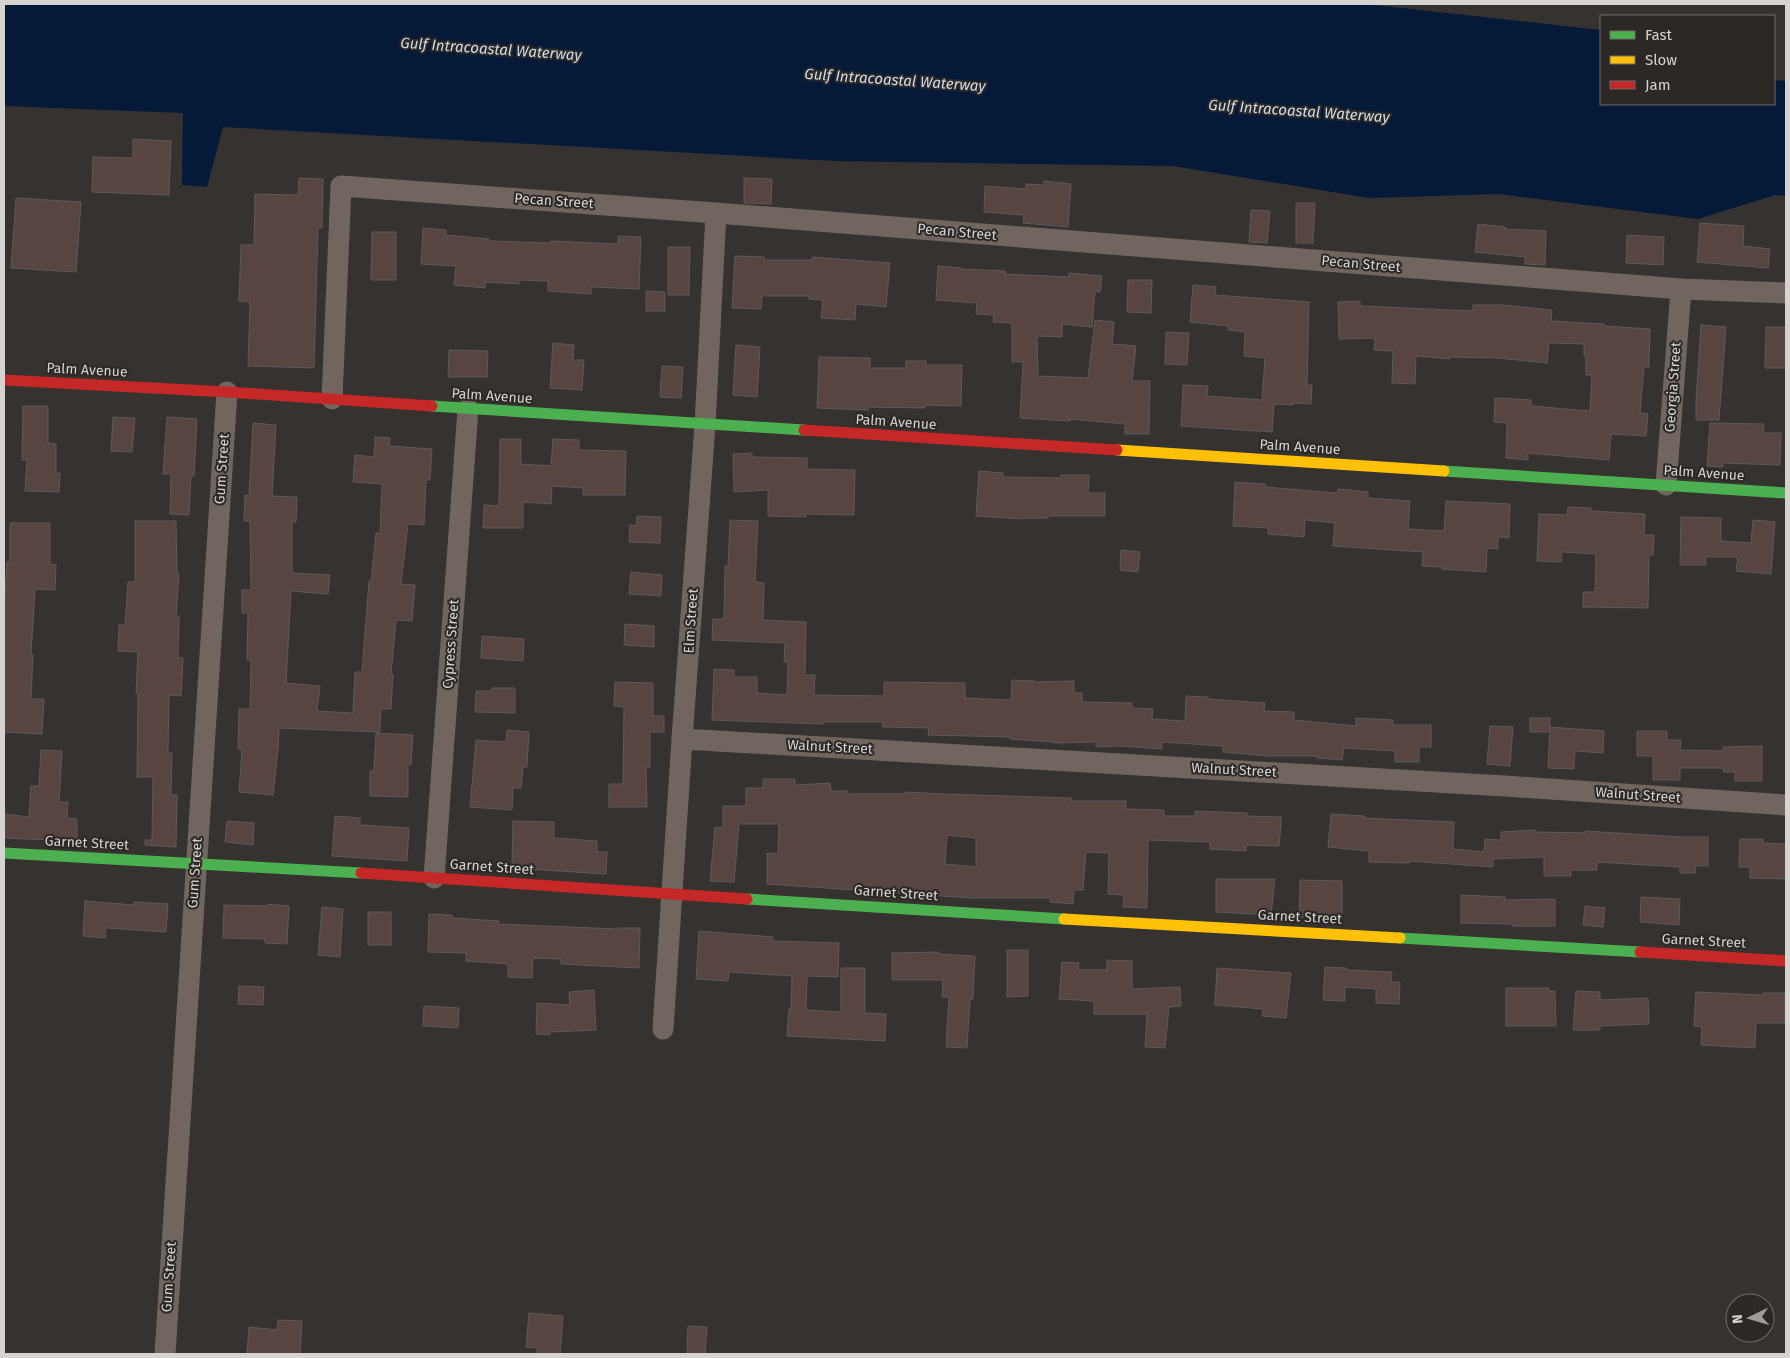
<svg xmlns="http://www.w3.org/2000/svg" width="1790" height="1358" font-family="'Fira Sans',sans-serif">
  <rect width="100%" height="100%" fill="#353230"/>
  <path fill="#051939" d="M4 4H1365L1601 30V104H1774V80L1786 81V196L1775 195 1698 219 1498 194 1369 198 1173 166 835 161 223 127 207 187 182 185 183 113 4 106Z"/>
  <g fill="#584542" stroke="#5d5a59" fill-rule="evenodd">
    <path d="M133 139 171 141 169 195 92 192 93 157 133 158Z"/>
    <path d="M299 178 323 179 322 228H318L314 368 248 366 250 302 239 301 241 245H254L255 194 298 195Z"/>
    <path d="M744 178 772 179 771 204 744 203Z"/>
    <path d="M1044 181 1071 184 1068 227 1023 223 1024 215 984 212 985 186 1026 189V184L1044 185Z"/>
    <path d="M16 198 81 202 76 272 11 268Z"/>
    <path d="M1296 203H1315L1313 243H1296Z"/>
    <path d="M1251 210 1270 211 1267 243 1249 242Z"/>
    <path d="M1700 223 1744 226 1743 246 1770 249 1768 268 1697 262Z"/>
    <path d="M1478 224 1505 227V229L1546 231 1545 265 1525 264V257L1475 252Z"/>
    <path d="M423 228 446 230V235L489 239V241L551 243V241L618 244V236L641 237 639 289 591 287V294L548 291V281L519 280V284L485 282V288L454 285 456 266 421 264Z"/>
    <path d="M372 232H396V280H371Z"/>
    <path d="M1627 235 1664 237 1663 265 1626 263Z"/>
    <path d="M668 247H690L689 295H668Z"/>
    <path d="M735 256 764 257V260H812V257L890 263 886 307 856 304 855 320 821 318 823 300 809 299V296H762L761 309 732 308Z"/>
    <path d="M938 266 961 268V269L1005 271V274L1069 277V273L1102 276 1100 292 1095 291 1092 327 1062 324V337L1037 336 1038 376 1088 378 1095 320 1114 322 1112 344 1136 346 1132 381H1150L1149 434H1125V424L1070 419V421L1020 418 1023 362H1012V323L993 322 994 315 976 314 977 303 936 300Z"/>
    <path d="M1128 280H1152L1151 313 1127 312Z"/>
    <path d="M1193 285 1216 287 1215 295 1309 302 1307 385H1312L1311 404 1293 403V405L1274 404 1272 432 1181 426 1183 385 1208 386 1207 396 1262 400 1265 358 1244 356 1245 332 1228 330V326L1190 322Z"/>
    <path d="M646 291 665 292V311H646Z"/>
    <path d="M1360 301V306L1473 311V305H1502L1552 310 1551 321 1604 324V326L1650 329 1649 367H1644L1640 413 1648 414 1646 436 1611 434 1609 460 1528 453V460L1506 458 1507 423 1494 422 1495 398 1531 400V406L1590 411 1592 375H1586V356H1584V344L1549 343 1547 363 1498 358 1450 357V359L1416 356 1415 384 1392 383 1393 351 1374 350 1375 338 1339 339 1338 302Z"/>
    <path d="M1701 325 1726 327 1719 420H1696V401Z"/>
    <path d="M1766 327H1786V368H1765Z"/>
    <path d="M1166 332 1189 333 1187 365 1165 364Z"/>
    <path d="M553 343 574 345 573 360H584L582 390 550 388Z"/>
    <path d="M736 345 760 347 757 397 733 395Z"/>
    <path d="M449 350 488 351 487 377H448Z"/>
    <path d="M819 357 870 358V368H906V361H926V365H962L961 406 925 405V408L868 407V410L817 408Z"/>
    <path d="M662 366 683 367 681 398 660 397Z"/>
    <path d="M23 406H48V443L56 444V473H60L59 492 25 491 27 460H22Z"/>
    <path d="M113 417 135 418 132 452 111 451Z"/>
    <path d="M167 417 197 419 194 476H191L189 515 170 514 171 474H163Z"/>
    <path d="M253 423 276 425 272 496 297 497 296 522H292V573L330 575 328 594 291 591 286 683 320 686 317 711 353 713 355 672H362L369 581H371L376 533 380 534 382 484 353 482 355 455 374 457 375 437 390 438 389 446 432 449 430 480H426L424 525 408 524 401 584 415 585 412 621 396 620 391 674H393L391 709H381L380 732 279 728 278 749 273 795 239 792 242 749H238L239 709H250L251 660H247L248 613H242V590H251L250 521H244L245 495 249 496Z"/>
    <path d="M1710 423 1764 424 1763 433H1781L1780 465 1723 463V467L1707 466Z"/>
    <path d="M500 439H521V464L551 466 553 439 579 440V450L626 451 625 495H583V488L552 486 551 504 523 502V528H483L484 505 499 506Z"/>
    <path d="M752 453V457L807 458V469L855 470 854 515 806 514V517L768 516V490L734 492 733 454Z"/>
    <path d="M979 471 1003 473V477L1061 478V475H1089L1088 493H1105V516H1048V518H1022V519L976 516Z"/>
    <path d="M1235 482 1265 484V487L1337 493 1338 489 1368 492V498L1410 501 1408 529 1444 531 1446 501 1510 504 1509 538 1498 537V549L1487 548 1486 572 1442 569V567L1422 566 1423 552 1333 546 1335 523 1305 520 1304 537 1268 534V528L1233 526Z"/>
    <path d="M1568 507 1591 508V511L1645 514 1644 535H1654L1653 555H1649L1648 608 1583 607V592H1595L1596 554 1562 552 1561 562 1537 561 1539 514 1567 515Z"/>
    <path d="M637 516 661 517 660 543 629 542 630 525 636 526Z"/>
    <path d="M1681 517 1721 518V541L1751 543 1753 520 1775 522 1771 574 1736 571 1738 557H1706V565H1680Z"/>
    <path d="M730 520 758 521 755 582 764 583 763 620 806 622 805 675H815L814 695 884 696V682L965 683V698L1011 700 1012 680 1035 681V682L1074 681V693H1082V702L1132 703V708L1153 709 1152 719 1185 721 1186 696 1208 697V699L1265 703 1264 711 1294 712V720L1356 726V718L1393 720V725H1431V747H1419V762H1395V751L1344 748 1342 760 1317 758V756H1267L1223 752V746L1162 742V749L1119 746 1096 747V742L1054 743V742L1010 739V737L928 735 929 728 882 727 883 722H823V724L712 720 714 669 734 670V677H757V693L787 695 788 662H784L785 643 712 640 713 619H724L725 566H728Z"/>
    <path d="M135 521H176L177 574H179L176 616H179L178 658H183L181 696 169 695 168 753H172L171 795H177L176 847 145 845V840H152L153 777H137L138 693H136L138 652 118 651 119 625H125L128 582H135Z"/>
    <path d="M10 523H50V564L56 565 55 590 35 589 31 654 33 655 31 699H44L42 734 4 732V612L7 562H10Z"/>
    <path d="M1121 550 1140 552 1138 572 1120 570Z"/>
    <path d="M631 572 662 575 661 596 629 594Z"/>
    <path d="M625 624 654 626V647L624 645Z"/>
    <path d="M482 636 524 639 523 661 481 658Z"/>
    <path d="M615 682 653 683V716H664V732H650V767H646L647 807H609V784H623L624 707 614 706Z"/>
    <path d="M492 688H515V713L475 712 476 691H491Z"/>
    <rect x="1530" y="718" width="20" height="14"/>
    <path d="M1490 726 1513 727 1510 766 1487 764Z"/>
    <path d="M1550 727 1604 731 1603 753 1575 751 1574 769 1548 768Z"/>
    <path d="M507 730 529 732 527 767H523L521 788H513L512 810 470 807 476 740 506 742Z"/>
    <path d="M1637 731H1667V740H1681L1680 750 1723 751V747L1762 746V781H1735V772H1723V768H1680V780H1653V756H1637Z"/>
    <path d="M376 733 413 735 411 765 408 764V797L370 796V771H374Z"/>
    <path d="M41 750 62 751 59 802H68L67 818 77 819V841L4 838V814L29 817 31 786H39Z"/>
    <path d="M763 779H795V785L830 783 831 791H848V794H905V792L943 794 1071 798V801H1126V809L1164 810V816H1195V811L1247 813V816L1281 817V823L1279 846 1246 845V851L1210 849V842L1148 840 1147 908 1123 907 1124 895 1108 894 1109 853 1086 852 1083 890H1074L1073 904 1050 902V898H972L767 884V853L778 854 779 824H739L734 882 710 881 715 827 723 828V806H746V788H763ZM947 835 976 838V867L945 864Z"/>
    <path d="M1331 814 1364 816V818L1454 822 1453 849 1484 852 1485 839 1501 840V832L1536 830V832L1585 833V831L1681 837H1708V866H1696L1695 873H1680V867L1597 862V870H1571V876H1544V857L1493 859V867L1409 861V863L1369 862V851L1328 847Z"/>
    <path d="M335 816 360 818V825L409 828 407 861 332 856Z"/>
    <path d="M227 821 254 823 253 845 225 842Z"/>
    <path d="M513 821 554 822V838L597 841V852H607L606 874 512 868Z"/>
    <path d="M1740 839H1763V843L1786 844V879L1750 878V867H1739Z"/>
    <path d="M1216 879H1275L1271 915 1216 912Z"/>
    <path d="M1300 880 1342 881V919L1299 917Z"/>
    <path d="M1461 895 1505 897V900L1555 899V926H1512V924L1461 923Z"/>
    <path d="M1641 897 1680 899 1679 925 1640 922Z"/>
    <path d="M85 901 134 905V902L168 904 166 932 106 928 105 938 83 936Z"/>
    <path d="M268 904 289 906 287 944 265 943V939L223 938 224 905 268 906Z"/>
    <path d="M1585 906 1605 908 1603 927 1583 925Z"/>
    <path d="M322 907 343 909 340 957 318 955Z"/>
    <rect x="368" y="912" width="23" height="33"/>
    <path d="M429 914 452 915V918L499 921 498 924 618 929V928H640L639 968 561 964V959L533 958 532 978 508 977V964L466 961V953L428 952Z"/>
    <path d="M699 931 773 937 772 941 839 943 838 977 807 976 806 1010 841 1012V968H865V1013L886 1014 885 1041 787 1036 789 1009H791L792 976 729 972 728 981 696 979Z"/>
    <path d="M1007 950H1028V996L1007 997Z"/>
    <path d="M938 952V954L975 956 973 999H970L967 1048 946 1047 949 997H942L943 980H892V953Z"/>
    <path d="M1107 960 1132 961V989L1180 987 1181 1006 1169 1007 1165 1048 1145 1047 1147 1014H1094V1001L1059 999 1062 962 1079 963 1078 970H1107Z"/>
    <path d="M1325 967 1346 968V970L1392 972 1391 982H1400L1399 1004 1376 1003V989L1345 987V1001L1323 1000Z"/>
    <path d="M1217 968 1291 973 1286 1018 1262 1016 1263 1009 1215 1005Z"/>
    <path d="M239 986 264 987 263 1005 238 1004Z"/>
    <path d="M1506 988H1549V991H1555L1556 1026H1506Z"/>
    <path d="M594 990 596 1030 550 1032V1035L536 1034 537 1003 570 1005 569 992Z"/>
    <path d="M1576 991 1600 992V1000L1648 998 1649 1024 1600 1026V1030H1573Z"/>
    <path d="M1696 992 1763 995V993H1785V1023H1756L1755 1048 1701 1045 1702 1027 1694 1026Z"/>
    <path d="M424 1006 459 1008 458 1028 423 1026Z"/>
    <path d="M529 1313 563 1316 560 1354H537V1348L526 1347Z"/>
    <path d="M278 1320 302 1321 300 1354H247L249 1327 277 1330Z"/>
    <path d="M688 1326 707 1327 705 1354H687Z"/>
  </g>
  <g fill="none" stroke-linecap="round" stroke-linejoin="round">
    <g stroke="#70665f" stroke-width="21">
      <path d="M332 399 341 186 716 213 1681 289 1786 293"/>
      <path d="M1666 485 1681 289"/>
      <path d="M682 739 1505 786 1786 805"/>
      <path d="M434 878 468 409"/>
      <path d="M663 1029 682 739 705 425 716 213"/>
      <path d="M165 1354 227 392"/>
    </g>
    <g stroke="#4caf50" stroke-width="11">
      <path d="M432 406 804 430"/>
      <path d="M1444 471 1786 493"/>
      <path d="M4 853 361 873"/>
      <path d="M747 899 1064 919"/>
      <path d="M1400 938 1640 952"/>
    </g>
    <g stroke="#ffc107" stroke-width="11">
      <path d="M1117 450 1444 471"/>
      <path d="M1064 919 1400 938"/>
    </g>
    <g stroke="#c62828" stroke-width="11">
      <path d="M4 380 227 392 432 406"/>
      <path d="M804 430 1117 450"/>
      <path d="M361 873 747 899"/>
      <path d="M1640 952 1786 961"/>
    </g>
  </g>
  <g text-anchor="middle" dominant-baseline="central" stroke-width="4" stroke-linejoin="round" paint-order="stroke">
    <g font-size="14" fill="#d6d3d1" stroke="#2c2825">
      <text transform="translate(554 201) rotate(4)">Pecan Street</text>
      <text transform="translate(957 232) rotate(5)">Pecan Street</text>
      <text transform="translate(1361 264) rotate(5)">Pecan Street</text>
      <text transform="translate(87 370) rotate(3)">Palm Avenue</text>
      <text transform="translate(1673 387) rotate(-86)">Georgia Street</text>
      <text transform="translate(492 396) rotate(4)">Palm Avenue</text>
      <text transform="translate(896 422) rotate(4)">Palm Avenue</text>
      <text transform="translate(1300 447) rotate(4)">Palm Avenue</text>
      <text transform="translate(222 469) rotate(-86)">Gum Street</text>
      <text transform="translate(1704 473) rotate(4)">Palm Avenue</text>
      <text transform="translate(691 621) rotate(-86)">Elm Street</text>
      <text transform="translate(451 644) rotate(-86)">Cypress Street</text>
      <text transform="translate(830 747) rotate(3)">Walnut Street</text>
      <text transform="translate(1234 770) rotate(3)">Walnut Street</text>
      <text transform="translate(1638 795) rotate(4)">Walnut Street</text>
      <text transform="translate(87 843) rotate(3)">Garnet Street</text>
      <text transform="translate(492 867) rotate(4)">Garnet Street</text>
      <text transform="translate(195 873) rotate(-86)">Gum Street</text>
      <text transform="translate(896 893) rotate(4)">Garnet Street</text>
      <text transform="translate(1300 917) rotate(3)">Garnet Street</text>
      <text transform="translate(1704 941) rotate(3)">Garnet Street</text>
      <text transform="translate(169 1277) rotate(-86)">Gum Street</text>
    </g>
    <g font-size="15" font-style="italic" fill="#cddbee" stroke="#2c2825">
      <text transform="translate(491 49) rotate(4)">Gulf Intracoastal Waterway</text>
      <text transform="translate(895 80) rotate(4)">Gulf Intracoastal Waterway</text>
      <text transform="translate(1299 111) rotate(4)">Gulf Intracoastal Waterway</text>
    </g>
  </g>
  <rect width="1790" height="1358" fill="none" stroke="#d6d3d1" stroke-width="10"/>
  <rect x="1600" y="15" width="175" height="90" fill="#2c2825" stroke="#706c6a"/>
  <rect x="1610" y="31" width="25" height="8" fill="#4caf50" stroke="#706c6a"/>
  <text x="1645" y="40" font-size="15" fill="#d6d3d1">Fast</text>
  <rect x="1610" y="56" width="25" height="8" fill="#ffc107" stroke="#706c6a"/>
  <text x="1645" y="65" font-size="15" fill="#d6d3d1">Slow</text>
  <rect x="1610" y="81" width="25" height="8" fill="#c62828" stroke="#706c6a"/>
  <text x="1645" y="90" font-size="15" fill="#d6d3d1">Jam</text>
  <g transform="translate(1750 1318) rotate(265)"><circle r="24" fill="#2c2825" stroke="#706c6a"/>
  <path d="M0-4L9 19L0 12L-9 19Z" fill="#9e9b99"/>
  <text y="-8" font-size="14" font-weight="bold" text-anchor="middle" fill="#d6d3d1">N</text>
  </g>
</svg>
